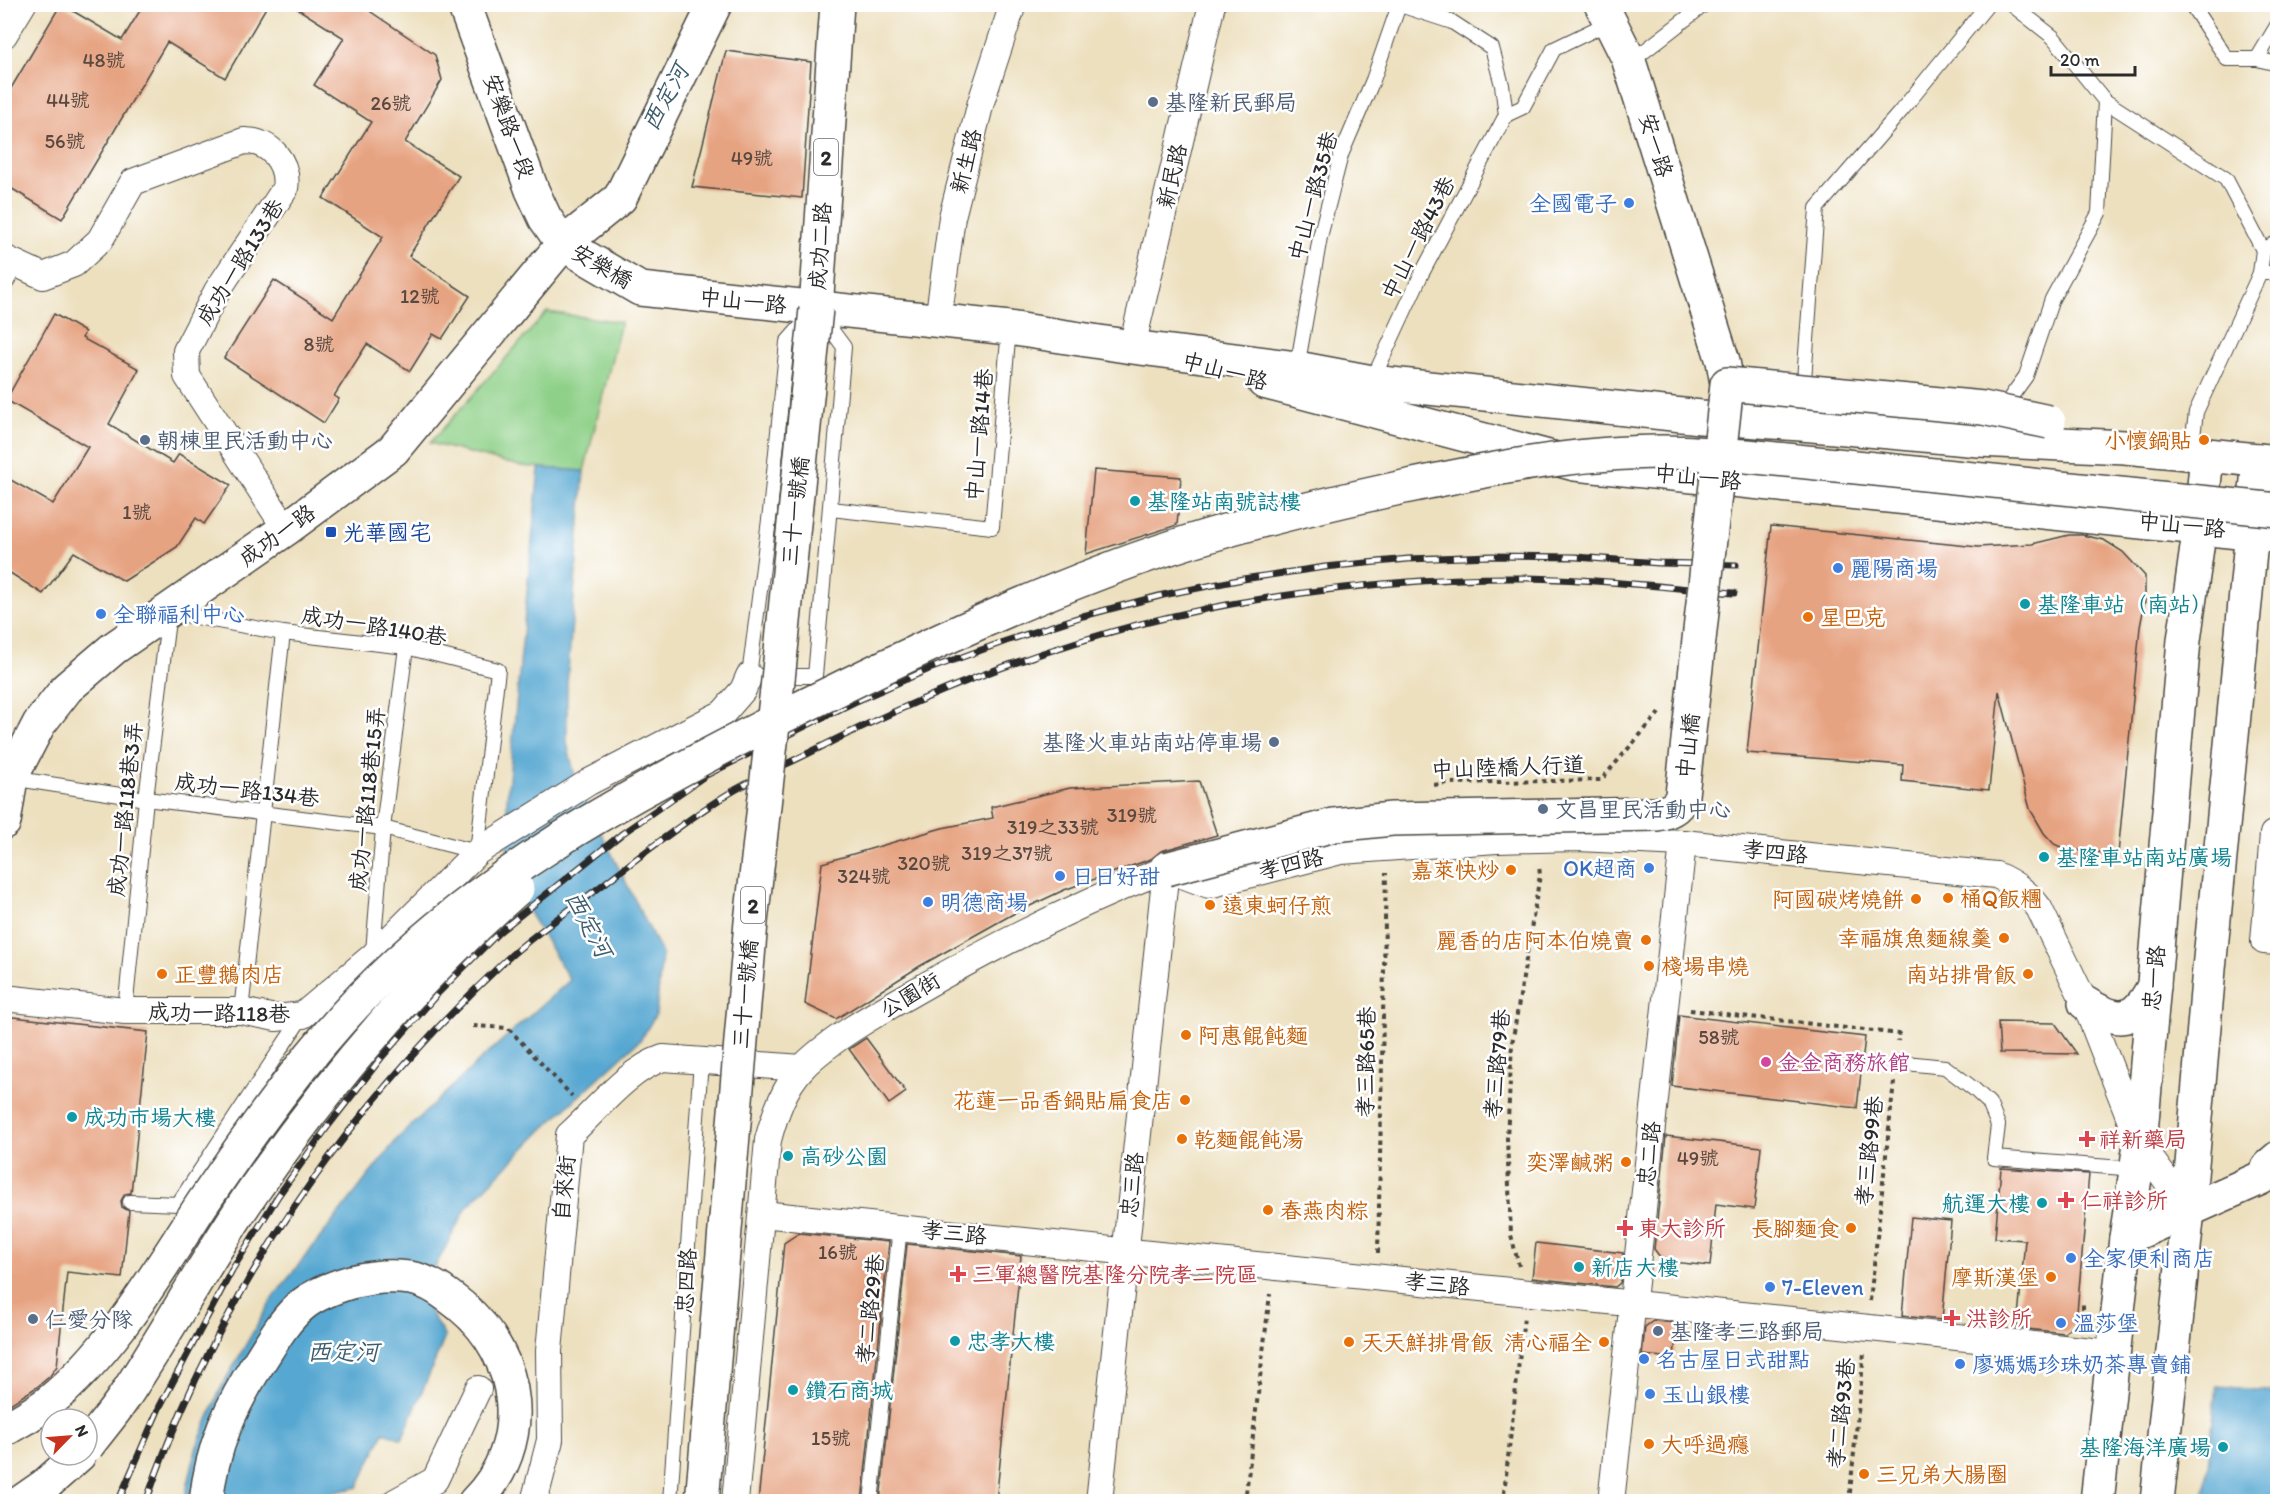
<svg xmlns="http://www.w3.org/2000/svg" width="2282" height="1506" font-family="Itim,'LXGW WenKai TC',sans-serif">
  <rect width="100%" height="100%" fill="#fff"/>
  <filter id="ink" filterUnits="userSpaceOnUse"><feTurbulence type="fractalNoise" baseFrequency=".0167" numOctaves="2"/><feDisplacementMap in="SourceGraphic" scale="12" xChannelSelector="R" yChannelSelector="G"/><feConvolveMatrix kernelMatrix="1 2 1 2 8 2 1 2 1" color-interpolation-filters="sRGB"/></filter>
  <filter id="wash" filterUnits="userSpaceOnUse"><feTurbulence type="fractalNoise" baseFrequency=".008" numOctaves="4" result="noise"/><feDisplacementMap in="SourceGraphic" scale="24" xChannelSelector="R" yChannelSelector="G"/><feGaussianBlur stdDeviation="1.35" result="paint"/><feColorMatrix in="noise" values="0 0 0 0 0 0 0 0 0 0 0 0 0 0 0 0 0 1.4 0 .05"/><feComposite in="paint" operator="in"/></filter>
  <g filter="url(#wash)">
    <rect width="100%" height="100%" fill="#ede0bf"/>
    <path fill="#8ed088" stroke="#5c7e5a" stroke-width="1.5" d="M547 312 621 322 584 471 520 466 430 443Z"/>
    <g fill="#57a7d1" stroke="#41697e" stroke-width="1.5">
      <path d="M539 468 584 471 567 684V743L577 785 662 954 656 1014 641 1039 542 1130 467 1207 420 1295 445 1337 402 1439 384 1432 358 1487 295 1501 184 1502 196 1449 221 1388 272 1299 398 1138 479 1061 570 980 507 876V799Z"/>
      <path d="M2217 1386 2277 1392V1501H2204Z"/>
    </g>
    <g id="blocks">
      <g fill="#e6a381">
        <path d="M61 4 122 40 144 4H268L225 78 167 42 62 219 4 184V100Z"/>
        <path d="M290 4H359L435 55 442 80 405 142 459 176 409 256 470 296 442 339 433 334 410 371 367 344 334 396 339 399 324 423 224 358 274 280 333 318 383 237 323 198 371 122 314 85 344 38Z"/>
        <path d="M726 51 811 62 802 198 692 187Z"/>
        <path d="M54 314 85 332 82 338 139 369 109 424 173 463 179 454 231 485 204 524 196 518 177 547 124 581 74 552 43 594 4 569V476L53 504 88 447 6 400Z"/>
        <path d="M1094 470 1181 477 1177 525 1086 554Z"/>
        <path d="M1771 526 1978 547 2032 544 2069 535H2082L2104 540 2123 552 2145 576V601L2140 627 2118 854 2065 849 2054 844 2044 833 2030 809 1999 691 1989 790 1902 781 1903 765 1747 753Z"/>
        <path d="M1199 781 1217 835 1161 851 1151 859 1064 890 1013 914 920 966 836 1019 805 1004 822 863 942 828 993 818 991 807 1070 788Z"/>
        <path d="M1679 1015 1865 1037 1857 1108 1672 1086Z"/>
        <path d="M4 1016 148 1032 131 1193 125 1194 121 1201 122 1207 129 1211 122 1278 67 1272 57 1366 50 1376 37 1387 4 1408Z"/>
        <path d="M1998 1022 2055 1023 2077 1054 2000 1053Z"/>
        <path d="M866 1038 906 1092 889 1104 849 1049Z"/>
        <path d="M1666 1136 1761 1147 1754 1209 1716 1204 1710 1266 1663 1261 1654 1249Z"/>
        <path d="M2001 1168 2089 1174 2076 1324 2064 1333 2017 1328 2025 1240 1995 1238Z"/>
        <path d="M1911 1217 1951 1221 1942 1320 1902 1316Z"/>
        <path d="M799 1233 889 1242 862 1502H758L784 1243Z"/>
        <path d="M1536 1243 1623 1253 1620 1283 1615 1287 1532 1278Z"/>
        <path d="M907 1244 1021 1256 996 1502H880Z"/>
        <path d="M1653 1321 1677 1323 1674 1358 1642 1355 1645 1327Z"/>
      </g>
    </g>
  </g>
  <g filter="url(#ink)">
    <use href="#blocks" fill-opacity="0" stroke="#484641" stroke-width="1.5"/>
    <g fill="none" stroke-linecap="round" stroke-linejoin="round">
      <g stroke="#484641" stroke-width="16">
        <g id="lane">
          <path d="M1397 4 1452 22 1492 48 1502 85 1506 115"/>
          <path d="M2191 4 2227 59H2257L2278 64"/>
          <path d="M1628 58 1642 53 1705 4"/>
          <path d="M2257 59 2278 24"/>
          <path d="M2105 101 2226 179 2263 250 2278 242"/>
          <path d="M1506 115 1523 107 1554 49 1610 22"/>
          <path d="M2263 250 2260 273H2278"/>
          <path d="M4 287 16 265"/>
          <path d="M816 309 844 347 815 676H749L770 512 787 342Z"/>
          <path d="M1297 368 1320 237 1341 155 1373 80 1399 5"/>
          <path d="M1372 381 1421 275 1506 115"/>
          <path d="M1803 393 1817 208 1901 111 1988 4"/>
          <path d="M2000 412 2026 376 2052 299 2099 213 2105 101 2053 37 2011 4"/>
          <path d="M2191 453 2196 412 2260 273"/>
          <path d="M831 509 992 527 1009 328"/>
          <path d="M11 778 146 799 383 828 477 852 498 670 406 647 283 633 169 612 146 799 125 1011"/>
          <path d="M373 952 383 828 406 647"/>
          <path d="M241 1011 283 633"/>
          <path d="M1896 1062 1945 1067 1974 1089 1989 1103 1998 1125 1994 1158 2136 1169"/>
          <path d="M130 1202 178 1204 303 1015"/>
          <path d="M670 1502 701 1061"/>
          <path d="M871 1502 900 1227"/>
        </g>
      </g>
      <g stroke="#484641" stroke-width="28">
        <g id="street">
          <path d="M4 35 23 4"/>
          <path d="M4 258 43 276 74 264 100 240 133 182 244 141C270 140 289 163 285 189L217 291 186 351 187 376 286 529"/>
          <path d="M938 321 952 217 981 102 1013 4"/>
          <path d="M1132 347 1212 4"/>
          <path d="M2278 835 2273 834 2264 941 2278 942"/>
          <path d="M1166 869 1209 885 1341 851 1497 840 1578 838 1683 843 1996 875C2014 883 2027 892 2039 908L2085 1003 2140 1144 2188 1210"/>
          <path d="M4 998 125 1011H241L276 1018 303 1015 373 956 477 852 589 782 723 713 743 690 749 676"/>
          <path d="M762 1214 2112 1353"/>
          <path d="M395 1502 435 1480 478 1389"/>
          <path d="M534 1502 550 1440 549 1351 569 1135C597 1110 627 1070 663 1058L802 1068"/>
          <path d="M735 1502 768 1140C775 1114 784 1087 803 1067 828 1041 877 1013 909 995 992 947 1077 904 1166 869"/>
          <path d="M1099 1502 1166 869"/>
          <path d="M1611 1502 1683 843"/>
        </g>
      </g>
      <g stroke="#484641" stroke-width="36">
        <g id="secondary">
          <path d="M464 4 532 190 545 218 563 244 640 289 1009 328 1132 347 1297 368 1372 382 1701 417 1801 424 1979 440 2125 447 2278 462"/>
          <path d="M1601 4 1628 58 1723 361 1727 384"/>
          <path d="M1264 382 1575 464 2278 536"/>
          <path d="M4 822 11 778 39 724 67 688 114 648 286 529 393 450 563 244 620 198 715 4"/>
          <path d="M2085 1003C2121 1025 2135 1022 2154 986"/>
          <path d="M2126 1238 2261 1178 2271 1164 2278 1158"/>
          <path d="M2097 1502 2126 1238 2140 1144 2184 640 2200 526 2207 455"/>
          <path d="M2157 1502 2188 1210 2209 969 2259 460"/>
        </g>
      </g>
      <g stroke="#484641" stroke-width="36">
        <path id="primary" d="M816 309 837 4"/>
      </g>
      <g stroke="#484641" stroke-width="36">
        <g id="highway">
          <path d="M21 1502 44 1486 79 1455"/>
          <path d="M206 1502C212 1446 231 1405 261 1359 273 1340 285 1319 302 1305 317 1293 334 1287 351 1282 371 1277 390 1275 410 1278 430 1281 446 1294 461 1306 522 1356 533 1445 475 1502"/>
        </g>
      </g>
      <g stroke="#484641" stroke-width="4" stroke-dasharray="4.5 4.5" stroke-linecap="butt">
        <path d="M1690 1010 1899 1034 1898 1041"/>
        <path d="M473 1026 508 1028 572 1096"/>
        <path d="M1378 1253 1386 873"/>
        <path d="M1519 1266 1511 1235 1507 1138 1512 1044 1540 875 1539 866"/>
        <path d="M1870 1301 1894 1082"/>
        <path d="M2083 1309V1304"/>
        <path d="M1245 1502 1270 1294"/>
        <path d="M1503 1502 1524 1317"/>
        <path d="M1849 1502 1864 1353"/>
      </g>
      <use href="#lane" stroke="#fff" stroke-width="14"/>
      <use href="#street" stroke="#fff" stroke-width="26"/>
      <use href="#secondary" stroke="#fff" stroke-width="33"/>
      <use href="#primary" stroke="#fff" stroke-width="33"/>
      <use href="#highway" stroke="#fff" stroke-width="33"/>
      <g stroke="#2b2b2b" stroke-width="7">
        <g id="rail">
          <path d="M118 1502 160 1406 232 1270 278 1196 328 1126 381 1058 438 993 499 932 623 833 706 775 854 702 929 669 1006 641 1083 616 1163 595 1243 579 1325 567 1408 559 1492 556 1576 557 1659 563 1736 565"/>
          <path d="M146 1502C217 1295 347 1108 506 960 532 936 563 915 592 893 634 861 676 827 720 799 748 781 779 768 809 753 953 679 1107 622 1268 598 1353 585 1439 577 1526 578 1595 579 1664 587 1734 593"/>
        </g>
      </g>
      <use href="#rail" stroke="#fff" stroke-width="4.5" stroke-dasharray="14" stroke-linecap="butt"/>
      <g stroke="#484641" stroke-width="36" stroke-linecap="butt">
        <path id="secondary-bridge" d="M1166 869 1334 825 1392 819 1657 814C1669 812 1679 808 1682 795L1727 384 1983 408 2049 422"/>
      </g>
      <g stroke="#484641" stroke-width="36" stroke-linecap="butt">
        <path id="primary-bridge" d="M702 1502 751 922 778 680 816 309"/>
      </g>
      <g stroke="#484641" stroke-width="36" stroke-linecap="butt">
        <g id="highway-bridge">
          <path d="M4 1430C19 1421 35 1413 49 1402 114 1349 157 1273 202 1204 251 1132 302 1060 362 997 480 875 628 795 778 719 884 666 991 614 1102 572 1200 534 1302 509 1404 487 1489 469 1576 452 1663 452 1691 452 1719 455 1747 456L2278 510"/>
          <path d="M87 1446C99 1430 112 1415 123 1399 169 1330 207 1258 254 1190 330 1081 417 977 517 889"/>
        </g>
      </g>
      <path stroke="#484641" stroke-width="4" stroke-dasharray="4.5 4.5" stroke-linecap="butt" d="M1434 785 1447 783 1601 780 1659 713"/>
      <use href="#secondary-bridge" stroke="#fff" stroke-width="33"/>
      <use href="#primary-bridge" stroke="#fff" stroke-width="33"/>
      <use href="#highway-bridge" stroke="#fff" stroke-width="33"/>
    </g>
  </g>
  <g fill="#5c6f8a" stroke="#fff" stroke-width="2">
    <circle cx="1153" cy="102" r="6"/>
    <circle cx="145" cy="440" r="6"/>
    <circle cx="1274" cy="742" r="6"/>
    <circle cx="1543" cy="809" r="6"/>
    <circle cx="33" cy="1319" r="6"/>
    <circle cx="1658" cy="1331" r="6"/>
  </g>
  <g fill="#3f7fe0" stroke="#fff" stroke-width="2">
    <circle cx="1629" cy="203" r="6"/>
    <circle cx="1838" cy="568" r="6"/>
    <circle cx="101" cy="614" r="6"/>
    <circle cx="1649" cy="868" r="6"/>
    <circle cx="1060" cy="876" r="6"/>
    <circle cx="928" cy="902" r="6"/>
    <circle cx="2071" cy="1258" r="6"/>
    <circle cx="1770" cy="1287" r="6"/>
    <circle cx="2061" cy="1323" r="6"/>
    <circle cx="1644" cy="1359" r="6"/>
    <circle cx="1960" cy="1364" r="6"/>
    <circle cx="1650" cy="1394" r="6"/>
  </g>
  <g fill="#e8710a" stroke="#fff" stroke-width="2">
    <circle cx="2204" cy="440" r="6"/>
    <circle cx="1808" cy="617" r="6"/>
    <circle cx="1511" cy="870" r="6"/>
    <circle cx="1948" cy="898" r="6"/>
    <circle cx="1916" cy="899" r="6"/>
    <circle cx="1210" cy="905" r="6"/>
    <circle cx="2004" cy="938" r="6"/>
    <circle cx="1646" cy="940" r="6"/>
    <circle cx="1649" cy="966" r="6"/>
    <circle cx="162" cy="974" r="6"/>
    <circle cx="2028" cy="974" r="6"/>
    <circle cx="1186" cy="1035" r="6"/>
    <circle cx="1185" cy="1100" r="6"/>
    <circle cx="1182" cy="1139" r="6"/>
    <circle cx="1626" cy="1162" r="6"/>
    <circle cx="1268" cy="1210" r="6"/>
    <circle cx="1851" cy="1228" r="6"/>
    <circle cx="2051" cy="1277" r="6"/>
    <circle cx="1349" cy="1342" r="6"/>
    <circle cx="1604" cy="1342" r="6"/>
    <circle cx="1649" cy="1444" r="6"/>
    <circle cx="1864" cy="1474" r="6"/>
  </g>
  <g fill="#0f9aa8" stroke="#fff" stroke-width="2">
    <circle cx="1135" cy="501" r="6"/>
    <circle cx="2025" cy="604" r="6"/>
    <circle cx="2044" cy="857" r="6"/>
    <circle cx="72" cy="1117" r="6"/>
    <circle cx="788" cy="1156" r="6"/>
    <circle cx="2042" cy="1203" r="6"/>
    <circle cx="1579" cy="1267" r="6"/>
    <circle cx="955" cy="1341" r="6"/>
    <circle cx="793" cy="1390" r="6"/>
    <circle cx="2223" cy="1447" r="6"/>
  </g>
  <rect fill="#1a4fb4" stroke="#fff" stroke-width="2" x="325" y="526" width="12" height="12" rx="3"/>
  <circle fill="#d1479c" stroke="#fff" stroke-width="2" cx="1766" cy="1062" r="6"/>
  <g fill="#e0444e" stroke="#fff" stroke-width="2">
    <path d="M2084 1130h6v6h6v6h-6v6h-6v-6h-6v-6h6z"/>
    <path d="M2063 1191h6v6h6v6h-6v6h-6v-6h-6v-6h6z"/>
    <path d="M1622 1219h6v6h6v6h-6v6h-6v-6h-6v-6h6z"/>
    <path d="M955 1265h6v6h6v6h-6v6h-6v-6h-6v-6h6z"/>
    <path d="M1949 1309h6v6h6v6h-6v6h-6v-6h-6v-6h6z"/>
  </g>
  <g text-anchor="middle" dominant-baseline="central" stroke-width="5" stroke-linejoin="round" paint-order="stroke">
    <g font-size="20" fill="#5a4940">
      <text x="104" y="60">48號</text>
      <text x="68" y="100">44號</text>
      <text x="391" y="103">26號</text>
      <text x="65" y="141">56號</text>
      <text x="752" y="158">49號</text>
      <text x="420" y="296">12號</text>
      <text x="319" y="344">8號</text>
      <text x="137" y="512">1號</text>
      <text x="1132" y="815">319號</text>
      <text x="1053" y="827">319之33號</text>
      <text x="1007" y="853">319之37號</text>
      <text x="924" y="863">320號</text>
      <text x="864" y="876">324號</text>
      <text x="1719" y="1037">58號</text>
      <text x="1698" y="1158">49號</text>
      <text x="838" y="1252">16號</text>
      <text x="831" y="1438">15號</text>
    </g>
    <g fill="#fff" stroke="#6b6b6b" stroke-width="1.5">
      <rect x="814" y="139" width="24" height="36" rx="4.5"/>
      <rect x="741" y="887" width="24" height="36" rx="4.5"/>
    </g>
    <g font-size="21" font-weight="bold" fill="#2b2b2b">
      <text x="826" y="157">2</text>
      <text x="753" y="905">2</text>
    </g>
    <g font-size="22" fill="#4e5e75" stroke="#fff" text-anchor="start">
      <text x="1165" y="102">基隆新民郵局</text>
      <text x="157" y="440">朝棟里民活動中心</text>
      <text x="1262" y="742" text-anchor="end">基隆火車站南站停車場</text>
      <text x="1555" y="809">文昌里民活動中心</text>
      <text x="45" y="1319">仁愛分隊</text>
      <text x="1670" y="1331">基隆孝三路郵局</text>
    </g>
    <g font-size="22" fill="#2b2b2b" stroke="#fff">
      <text transform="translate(509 126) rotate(70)">安樂路一段</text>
      <text transform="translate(1656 145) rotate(73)">安一路</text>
      <text transform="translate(966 161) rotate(-76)">新生路</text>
      <text transform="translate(1172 176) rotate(-77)">新民路</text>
      <text transform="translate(1313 196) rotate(-75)">中山一路35巷</text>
      <text transform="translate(1418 238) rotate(-63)">中山一路43巷</text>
      <text transform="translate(820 246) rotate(-86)">成功二路</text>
      <text transform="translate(240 262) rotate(-58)">成功一路133巷</text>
      <text transform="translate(602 266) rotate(30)">安樂橋</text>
      <text transform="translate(743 301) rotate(6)">中山一路</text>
      <text transform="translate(1225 371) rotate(15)">中山一路</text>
      <text transform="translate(979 435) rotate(-85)">中山一路14巷</text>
      <text transform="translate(1698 477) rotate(6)">中山一路</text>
      <text transform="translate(795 511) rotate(-84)">三十一號橋</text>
      <text transform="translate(2182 525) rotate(6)">中山一路</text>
      <text transform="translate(277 535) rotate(-36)">成功一路</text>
      <text transform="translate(374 626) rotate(9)">成功一路140巷</text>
      <text transform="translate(1688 746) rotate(-84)">中山橋</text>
      <text transform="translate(1508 767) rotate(-2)">中山陸橋人行道</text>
      <text transform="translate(247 790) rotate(7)">成功一路134巷</text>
      <text transform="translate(367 799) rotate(-84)">成功一路118巷15弄</text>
      <text transform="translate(125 809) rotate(-84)">成功一路118巷3弄</text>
      <text transform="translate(1775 852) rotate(6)">孝四路</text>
      <text transform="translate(1291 864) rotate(-14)">孝四路</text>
      <text transform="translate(2154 978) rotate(-85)">忠一路</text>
      <text transform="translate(745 994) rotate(-85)">三十一號橋</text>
      <text transform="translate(910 995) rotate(-31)">公園街</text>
      <text transform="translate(219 1013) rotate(1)">成功一路118巷</text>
      <text transform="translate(1366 1062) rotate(-89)">孝三路65巷</text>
      <text transform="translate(1497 1064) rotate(-85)">孝三路79巷</text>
      <text transform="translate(1869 1151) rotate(-84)">孝三路99巷</text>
      <text transform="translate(1649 1154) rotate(-84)">忠二路</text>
      <text transform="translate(1132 1185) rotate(-84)">忠三路</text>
      <text transform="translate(564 1188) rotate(-85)">自來街</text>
      <text transform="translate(954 1233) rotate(6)">孝三路</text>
      <text transform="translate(686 1281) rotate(-86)">忠四路</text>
      <text transform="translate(1437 1284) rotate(6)">孝三路</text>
      <text transform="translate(870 1309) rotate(-84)">孝二路29巷</text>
      <text transform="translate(1841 1413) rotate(-84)">孝二路93巷</text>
    </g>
    <g font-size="22" fill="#366cbe" stroke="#fff" text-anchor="start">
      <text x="1617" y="203" text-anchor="end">全國電子</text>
      <text x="1850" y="568">麗陽商場</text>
      <text x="113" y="614">全聯福利中心</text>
      <text x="1637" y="868" text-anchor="end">OK超商</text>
      <text x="1072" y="876">日日好甜</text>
      <text x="940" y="902">明德商場</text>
      <text x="2083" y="1258">全家便利商店</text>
      <text x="1782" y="1287">7-Eleven</text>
      <text x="2073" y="1323">溫莎堡</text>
      <text x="1656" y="1359">名古屋日式甜點</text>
      <text x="1972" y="1364">廖媽媽珍珠奶茶專賣鋪</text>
      <text x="1662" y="1394">玉山銀樓</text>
    </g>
    <g font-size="22" fill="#c56008" stroke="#fff" text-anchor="end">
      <text x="2192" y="440">小懷鍋貼</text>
      <text x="1820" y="617" text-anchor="start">星巴克</text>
      <text x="1499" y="870">嘉萊快炒</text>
      <text x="1960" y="898" text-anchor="start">桶Q飯糰</text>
      <text x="1904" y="899">阿國碳烤燒餅</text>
      <text x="1222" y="905" text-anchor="start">遠東蚵仔煎</text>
      <text x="1992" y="938">幸福旗魚麵線羹</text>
      <text x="1634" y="940">麗香的店阿本伯燒賣</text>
      <text x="1661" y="966" text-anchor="start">棧場串燒</text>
      <text x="174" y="974" text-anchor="start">正豐鵝肉店</text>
      <text x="2016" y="974">南站排骨飯</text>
      <text x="1198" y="1035" text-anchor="start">阿惠餛飩麵</text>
      <text x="1173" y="1100">花蓮一品香鍋貼扁食店</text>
      <text x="1194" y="1139" text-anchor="start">乾麵餛飩湯</text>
      <text x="1614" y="1162">奕澤鹹粥</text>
      <text x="1280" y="1210" text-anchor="start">春燕肉粽</text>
      <text x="1839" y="1228">長腳麵食</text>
      <text x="2039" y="1277">摩斯漢堡</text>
      <text x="1361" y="1342" text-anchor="start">天天鮮排骨飯</text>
      <text x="1592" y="1342">清心福全</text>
      <text x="1661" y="1444" text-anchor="start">大呼過癮</text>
      <text x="1876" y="1474" text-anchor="start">三兄弟大腸圈</text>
    </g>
    <g font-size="22" fill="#0d838f" stroke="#fff" text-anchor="start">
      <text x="1147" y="501">基隆站南號誌樓</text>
      <text x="2037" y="604">基隆車站（南站）</text>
      <text x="2056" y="857">基隆車站南站廣場</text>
      <text x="84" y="1117">成功市場大樓</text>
      <text x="800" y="1156">高砂公園</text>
      <text x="2030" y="1203" text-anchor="end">航運大樓</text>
      <text x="1591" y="1267">新店大樓</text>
      <text x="967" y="1341">忠孝大樓</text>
      <text x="805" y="1390">鑽石商城</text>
      <text x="2211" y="1447" text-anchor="end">基隆海洋廣場</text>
    </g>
    <g font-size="22" fill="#164399" stroke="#fff" text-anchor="start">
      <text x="343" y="532">光華國宅</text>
    </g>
    <g font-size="22" fill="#b23c85" stroke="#fff" text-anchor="start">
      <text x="1778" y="1062">金金商務旅館</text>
    </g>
    <g font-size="22" fill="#be3a42" stroke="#fff" text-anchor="start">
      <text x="2099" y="1139">祥新藥局</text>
      <text x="2080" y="1200">仁祥診所</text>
      <text x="1638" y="1228">東大診所</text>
      <text x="972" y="1274">三軍總醫院基隆分院孝二院區</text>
      <text x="1966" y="1318">洪診所</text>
    </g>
    <g font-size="24" font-style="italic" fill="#3d5d6d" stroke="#fff">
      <text transform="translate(665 97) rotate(-62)">西定河</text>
      <text transform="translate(589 924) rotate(62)">西定河</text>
      <text x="343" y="1351">西定河</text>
    </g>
  </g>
  <rect width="2282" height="1506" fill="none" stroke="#fff" stroke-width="24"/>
  <g transform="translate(69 1437) rotate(65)"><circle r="28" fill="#ffffff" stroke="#aaaaaa" stroke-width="1.5"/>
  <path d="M0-4.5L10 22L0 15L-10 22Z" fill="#c8321e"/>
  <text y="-9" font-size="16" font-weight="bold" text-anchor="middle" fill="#2b2b2b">N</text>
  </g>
  <path d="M2051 66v9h84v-9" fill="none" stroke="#2b2b2b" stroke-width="3"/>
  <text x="2060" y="66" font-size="18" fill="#2b2b2b" stroke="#ffffff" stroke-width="4.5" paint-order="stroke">20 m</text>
</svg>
